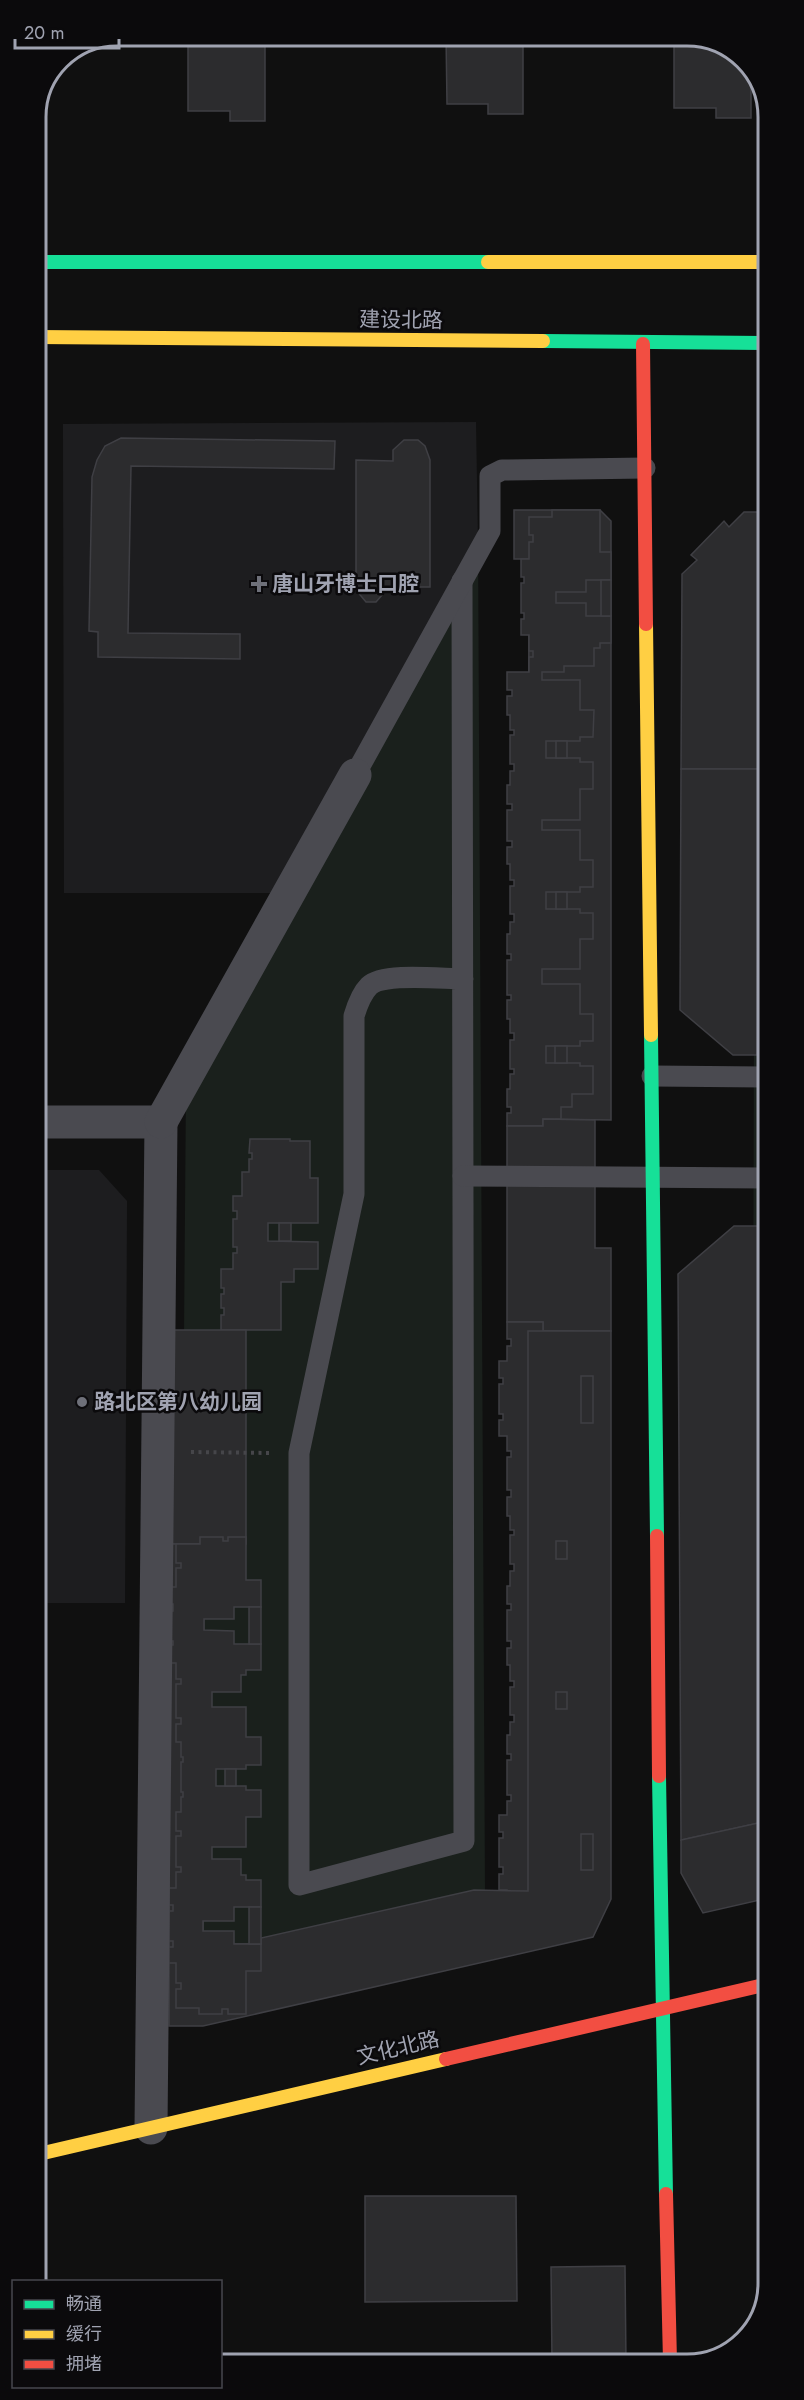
<svg xmlns="http://www.w3.org/2000/svg" width="804" height="2400" font-family="Jost,'Noto Sans SC',sans-serif">
  <rect width="100%" height="100%" fill="#101010"/>
  <g fill="#1d1d1f">
    <path d="M476 422 478 544 275 893H64L63 424Z"/>
    <path d="M37 1170H99L127 1201 125 1603H38Z"/>
  </g>
  <g fill="#1a201c">
    <path d="M478 544 485 1899 179 1961 186 1091Z"/>
    <path d="M755 615H766L767 1837 752 1841Z"/>
  </g>
  <g fill="#2c2c2e" stroke="#3f3f44" stroke-width="1.5">
    <path d="M188 36H265V121H230V111H188Z"/>
    <path d="M446 36H523V114H488V104H447Z"/>
    <path d="M674 36H692L740 56 751 73V118H716V108H674Z"/>
    <path d="M42 100V124H36V113Z"/>
    <path d="M121 438 335 441 334 469 131 466 128 633 240 634V659L98 657V632L89 631 92 477 97 460 105 446Z"/>
    <path d="M404 440H418L425 446 430 460V587H385L382 595 376 602H366L356 590V460L393 461V450Z"/>
    <path d="M514 510H600L611 521V1120L543 1119V1126H528L529 559H514Z"/>
    <path d="M552 510H600V552H611V580H586V592H556V603H586V616H611V643H600V648H594V666H564V672H542V680H580V710H594L593 737H580V741H546V758H580V762H593V789H580V820H542V830H580V860H593V887H580V892H546V909H580V913H593V939H580V969H542V984H580V1014H593V1041H580V1046H546V1063H580V1066H593V1094H572V1107H561V1119H543V1126H507V1113H511V1107H507V1089H510V1074H514V1069H510V1040H514V1033H510V1019H507V1000H511V995H507V960H511V954H507V934H510V922H514V914H510V886H514V880H510V864H507V847H512V841H507V810H512V804H507V785H510V771H514V764H510V735H514V730H510V715H507V696H512V690H507V672H529V657H533V651H529V635H521V619H524V613H521V583H524V577H521V559H529V542H533V535H529V517H552Z"/>
    <path d="M744 512H766V594H760L759 769H681L682 574 697 560 691 555 724 521 729 527Z"/>
    <rect x="601" y="580" width="10" height="36"/>
    <rect x="556" y="741" width="11" height="17"/>
    <path d="M681 769H759L757 1055H733L680 1010Z"/>
    <rect x="556" y="892" width="11" height="17"/>
    <rect x="555" y="1046" width="12" height="17"/>
    <path d="M543 1119 595 1120V1248H611V1331H543V1322H507V1126H543Z"/>
    <path d="M250 1139H290V1141H310V1178H318V1223H268V1241L318 1242V1269H294V1282H281V1330H221V1315H224V1308H221V1294H224V1288H221V1269H233V1253H237V1247H233V1219H237V1211H233V1196H242V1172H249V1159H252V1153H249Z"/>
    <rect x="279" y="1223" width="12" height="18"/>
    <path d="M734 1226H760L763 1822 681 1840 678 1274Z"/>
    <path d="M507 1322H543V1331H573V1349H593V1376H565V1394H536V1404H565V1417H577V1423H593V1449H556V1455H542L541 1480H580V1510H593V1537H580V1541H546V1559H580V1563H593V1590H580V1620H541V1631H580V1661H593V1688H580V1692H546V1709H580V1713H593V1740H580V1770H542V1784H574V1802H577V1806H593V1834H565V1848H536V1858H565V1870H593V1898H577V1940H560V1936H553V1940H532V1934H507V1916H511V1910H507V1890H499V1874H503V1867H499V1838H503V1832H499V1815H507V1801H511V1795H507V1760H511V1754H507V1735H510V1722H514V1715H510V1687H514V1681H510V1665H507V1648H511V1641H507V1610H511V1604H507V1586H510V1571H514V1564H510V1535H514V1530H510V1516H507V1497H511V1490H507V1457H511V1451H507V1436H499V1420H503V1414H499V1384H503V1378H499V1361H507V1346H511V1339H507Z"/>
    <rect x="169" y="1330" width="77" height="214"/>
    <path d="M528 1331H611V1899L593 1937 203 2026H169V1544H204L203 1944H261V1938L474 1890 528 1891Z"/>
    <rect x="581" y="1376" width="12" height="47"/>
    <path d="M200 1537H223V1541H228V1537H246V1580H261V1607H234V1619H204V1630L234 1631V1644H261V1670H246V1675H241V1692H212V1707H246V1737H261V1765H246V1769H216V1786H246V1790H261V1817H246V1847H212V1859H241V1875H246V1880H261V1907H234V1921H203V1931H234V1944H261V1971H246V2014H228V2009H222V2014H199V2008H176V1989H181V1983H176V1963H169V1947H173V1941H169V1911H173V1905H169V1888H176V1872H181V1867H176V1836H181V1831H176V1812H181V1797H183V1792H181V1762H183V1757H181V1742H176V1724H181V1718H176V1684H181V1679H176V1663H169V1645H173V1641H169V1611H173V1604H169V1587H176V1568H181V1563H176V1544H200Z"/>
    <rect x="556" y="1541" width="11" height="18"/>
    <rect x="249" y="1607" width="12" height="37"/>
    <rect x="556" y="1692" width="11" height="17"/>
    <rect x="225" y="1769" width="11" height="17"/>
    <path d="M767 1821 768 1898 703 1913 681 1873V1840Z"/>
    <rect x="581" y="1834" width="12" height="36"/>
    <rect x="249" y="1907" width="12" height="37"/>
    <path d="M365 2196H516L517 2301 365 2302Z"/>
    <path d="M625 2266 626 2362H552L551 2267Z"/>
  </g>
  <g fill="none" stroke-linecap="round" stroke-linejoin="round">
    <path stroke="#46464a" stroke-width="4" stroke-dasharray="3 4.5" stroke-linecap="butt" d="M191 1452 271 1453"/>
    <g stroke="#4a4a50" stroke-width="21">
      <path d="M462 581 464 1841 299 1885V1453L354 1194V1016C357 1006 361 994 369 986 383 972 442 979 463 979"/>
      <path d="M355 775 490 531V476L502 470 645 468"/>
      <path d="M652 1076 767 1077"/>
      <path d="M463 1176 767 1178"/>
    </g>
    <g stroke="#4a4a50" stroke-width="33">
      <path d="M37 1122H161L151 2128"/>
      <path d="M161 1122 355 775"/>
    </g>
    <g stroke="#16e098" stroke-width="14">
      <path d="M36 262H488"/>
      <path d="M543 341 766 343"/>
      <path d="M651 1035 657 1536"/>
      <path d="M659 1776 666 2194"/>
    </g>
    <g stroke="#ffcf43" stroke-width="14">
      <path d="M488 262H766"/>
      <path d="M36 337 543 341"/>
      <path d="M646 624 651 1035"/>
      <path d="M39 2154 446 2059"/>
    </g>
    <g stroke="#f24e42" stroke-width="14">
      <path d="M643 344 646 624"/>
      <path d="M657 1536 659 1776"/>
      <path d="M446 2059 768 1984"/>
      <path d="M666 2194 670 2361"/>
    </g>
  </g>
  <g fill="#6e7079" stroke="#0b0a0c" stroke-width="2">
    <path d="M256 575h6v6h6v6h-6v6h-6v-6h-6v-6h6z"/>
    <circle cx="82" cy="1402" r="6"/>
  </g>
  <g text-anchor="middle" dominant-baseline="central" stroke-width="5" stroke-linejoin="round" paint-order="stroke">
    <g font-size="21" fill="#a0a3b1" stroke="#0b0a0c">
      <text transform="translate(401 320) rotate(1)">建设北路</text>
      <text transform="translate(398 2048) rotate(-13)">文化北路</text>
    </g>
    <g font-size="21" font-weight="bold" fill="#a0a3b1" stroke="#0b0a0c" text-anchor="start">
      <text x="272" y="584">唐山牙博士口腔</text>
      <text x="94" y="1402">路北区第八幼儿园</text>
    </g>
  </g>
  <path d="M0 0H804V2400H0ZM117 46H687A71 71 0 0 1 758 117V2283A71 71 0 0 1 687 2354H117A71 71 0 0 1 46 2283V117A71 71 0 0 1 117 46Z" fill="#0b0a0c" fill-rule="evenodd"/>
  <path fill="none" stroke="#a0a3b1" stroke-width="3" d="M117 46H687A71 71 0 0 1 758 117V2283A71 71 0 0 1 687 2354H117A71 71 0 0 1 46 2283V117A71 71 0 0 1 117 46Z"/>
  <rect x="12" y="2280" width="210" height="108" fill="#0b0a0c" stroke="#47474e" stroke-width="1.5"/>
  <rect x="24" y="2300" width="30" height="9" fill="#16e098" stroke="#47474e" stroke-width="1.5"/>
  <text x="66" y="2310" font-size="18" fill="#a0a3b1">畅通</text>
  <rect x="24" y="2330" width="30" height="9" fill="#ffcf43" stroke="#47474e" stroke-width="1.5"/>
  <text x="66" y="2340" font-size="18" fill="#a0a3b1">缓行</text>
  <rect x="24" y="2360" width="30" height="9" fill="#f24e42" stroke="#47474e" stroke-width="1.5"/>
  <text x="66" y="2370" font-size="18" fill="#a0a3b1">拥堵</text>
  <path d="M15 39v9h104v-9" fill="none" stroke="#a0a3b1" stroke-width="3"/>
  <text x="24" y="39" font-size="18" fill="#a0a3b1" stroke="#0b0a0c" stroke-width="4.5" paint-order="stroke">20 m</text>
</svg>
